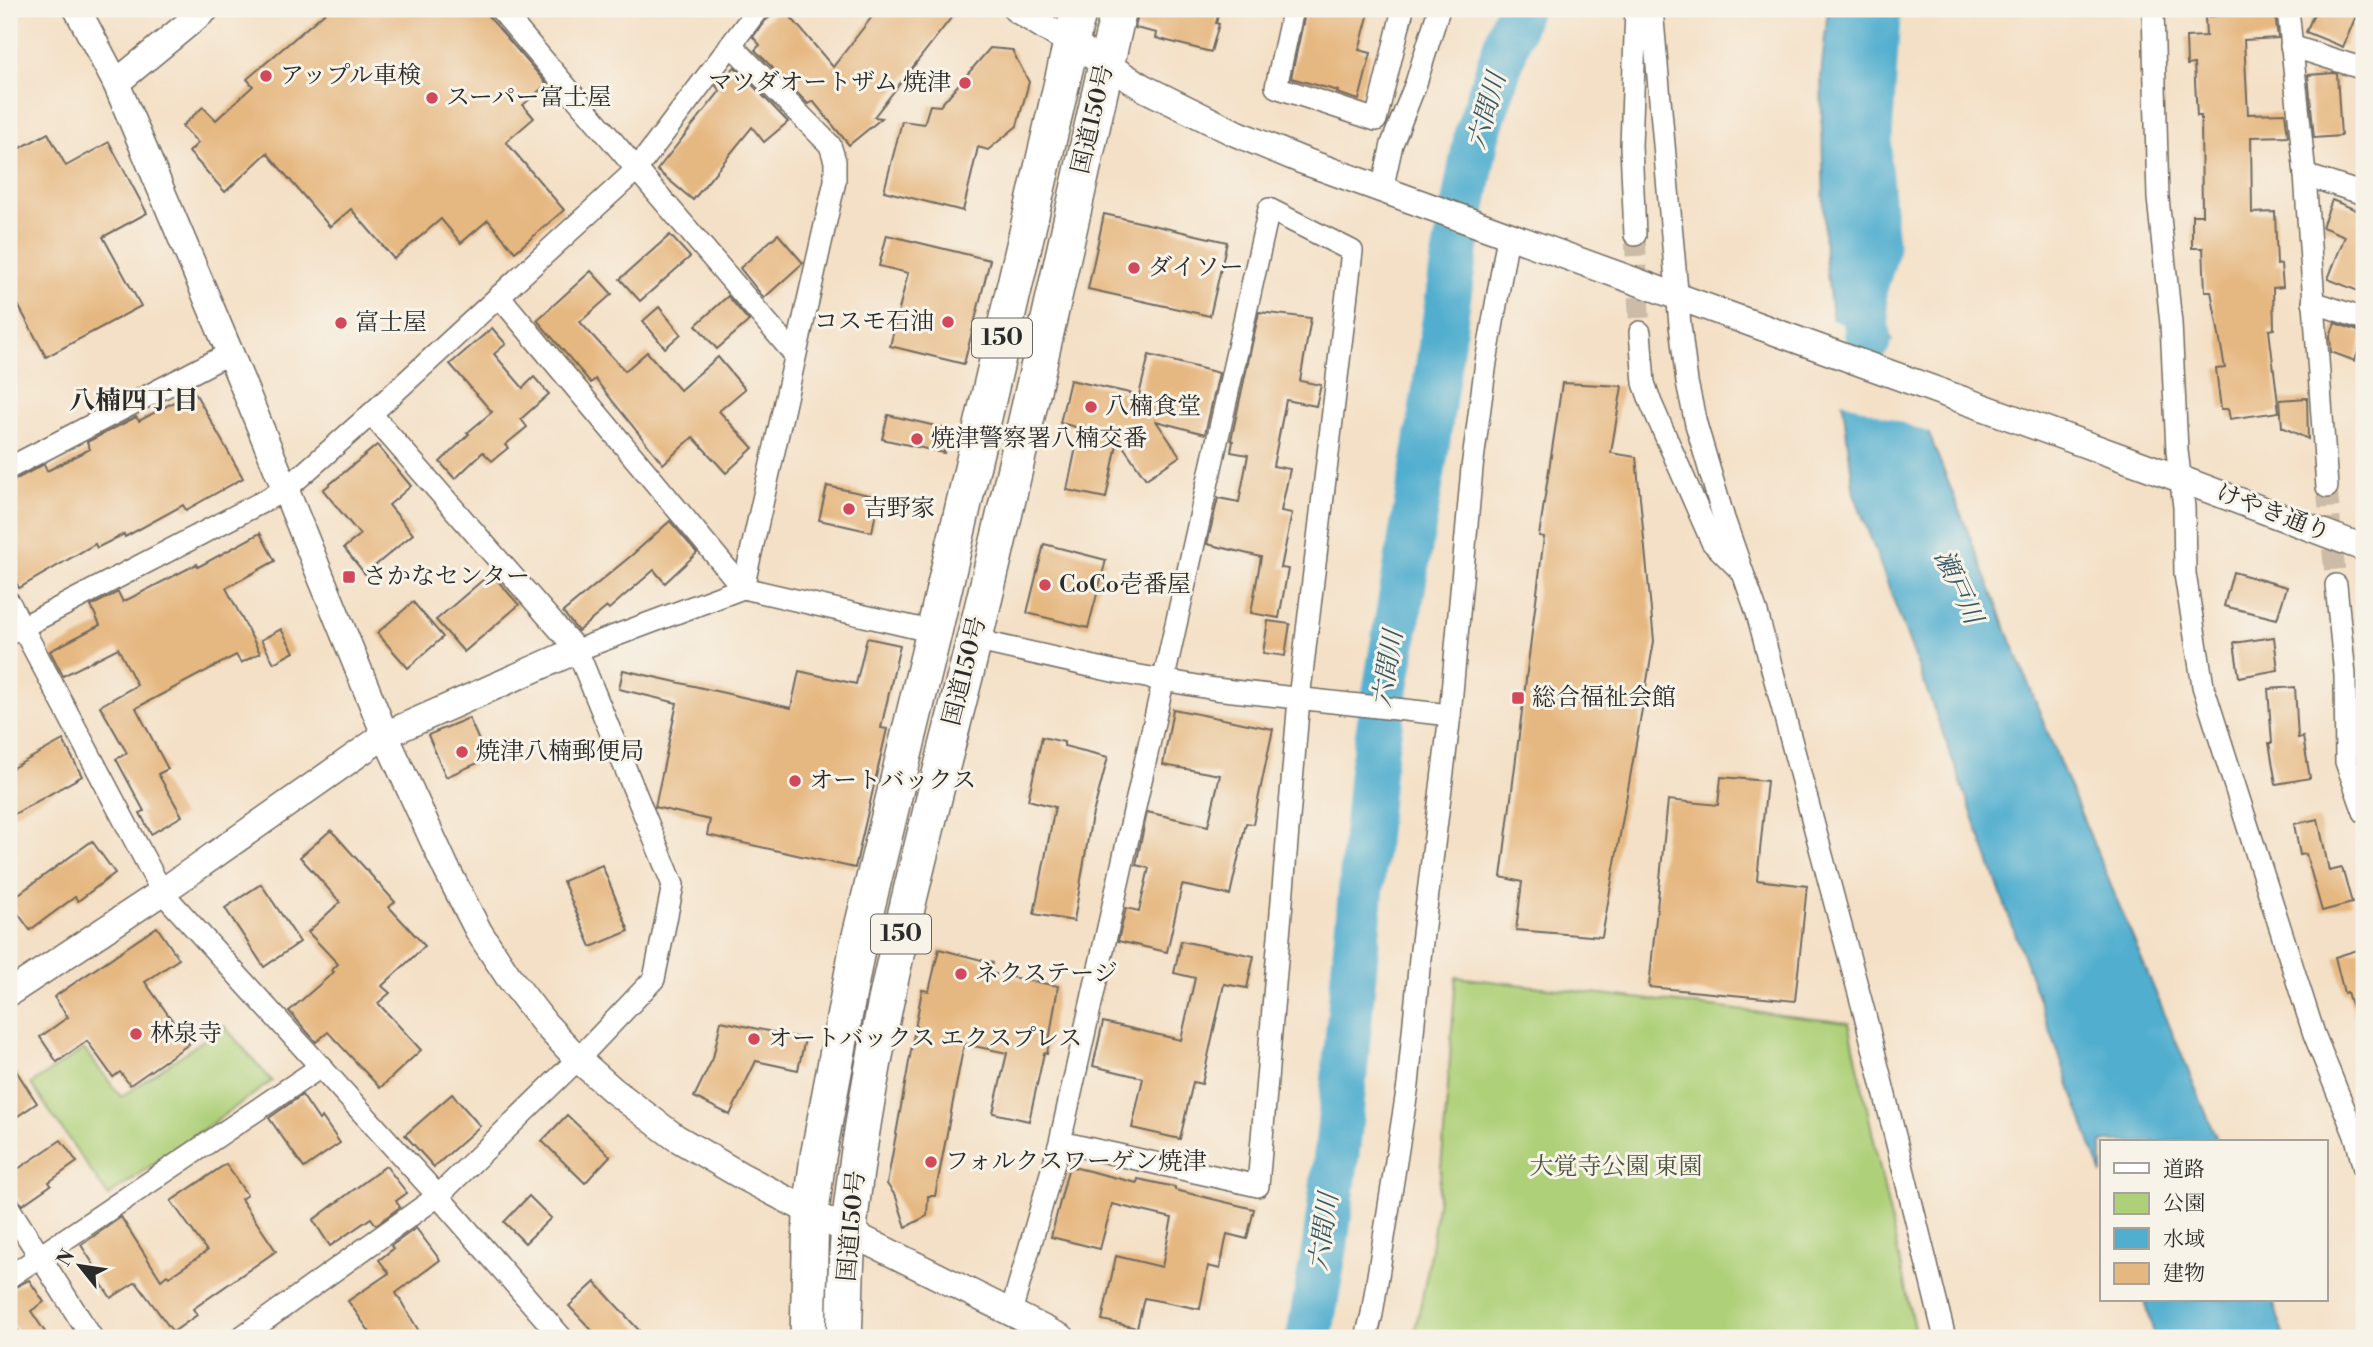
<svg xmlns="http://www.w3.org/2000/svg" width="2373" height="1347" font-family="'Libre Bodoni','Noto Serif JP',serif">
  <rect width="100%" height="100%" fill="#f7f3e8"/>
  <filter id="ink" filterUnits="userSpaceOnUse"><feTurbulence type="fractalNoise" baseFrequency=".0143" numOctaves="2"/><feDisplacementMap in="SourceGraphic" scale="14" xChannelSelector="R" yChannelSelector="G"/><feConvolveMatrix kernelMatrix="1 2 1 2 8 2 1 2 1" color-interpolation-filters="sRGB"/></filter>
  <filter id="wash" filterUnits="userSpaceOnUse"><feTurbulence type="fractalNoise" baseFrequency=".00686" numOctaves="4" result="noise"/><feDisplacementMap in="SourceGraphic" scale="28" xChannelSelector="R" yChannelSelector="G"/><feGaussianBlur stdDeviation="1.57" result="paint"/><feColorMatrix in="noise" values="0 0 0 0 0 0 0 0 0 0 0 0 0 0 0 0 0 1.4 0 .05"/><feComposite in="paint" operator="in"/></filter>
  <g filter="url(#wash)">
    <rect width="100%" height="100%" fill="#f4e0c6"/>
    <g fill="#aed078" stroke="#6c7e52" stroke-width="2">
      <path d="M1456 977 1849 1023 1916 1338H1413C1443 1220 1446 1097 1456 977Z"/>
      <path d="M224 1026 272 1081 108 1196 31 1084 84 1049 121 1097Z"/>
    </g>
    <g fill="#51aecf" stroke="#3e6c7d" stroke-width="2">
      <path d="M1828 9H1880L1867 278 2061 766 2218 1142H2102V1175L1955 766 1854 493 1825 258 1821 75Z"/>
      <path d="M2145 1300H2273L2284 1338H2155Z"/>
    </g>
    <path fill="#f4e0c6" d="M1829 319 1897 343 1933 434 1839 400Z"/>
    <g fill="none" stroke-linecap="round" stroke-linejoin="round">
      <g stroke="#51aecf" stroke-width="46">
        <path d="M1868 340 1863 292 1876 250 1868 160 1878 9"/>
        <path d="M1309 1338 1325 1246 1339 1134 1372 770 1426 450 1453 264 1477 134 1518 9"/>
      </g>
    </g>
    <g id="blocks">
      <g fill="#e6b881">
        <path d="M329 9H482L547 84 523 105 534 118 506 142 564 210 515 252 488 220 461 243 441 219 394 259 351 209 330 227 267 153 225 192 189 152 198 143 182 126 203 107 216 120 253 86 247 79Z"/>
        <path d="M780 9H784L833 67 878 9H958L874 117 882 118 849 145 813 101 808 104 755 50 760 45 753 37 765 21Z"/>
        <path d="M1139 9H1220L1216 23 1219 24 1211 52 1156 38 1157 33 1135 28Z"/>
        <path d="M1306 9H1370L1359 50 1371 53 1359 100 1337 93 1338 91 1291 78Z"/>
        <path d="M2316 9H2359L2343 47 2306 32Z"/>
        <path d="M2275 12 2278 38 2244 40 2248 114 2285 113 2288 136 2251 137 2252 213 2275 212 2277 265 2281 264 2283 287 2273 288 2274 329 2269 330 2279 412 2230 419 2228 409H2221L2216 369 2225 368 2211 291H2205L2203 248H2192V215H2202L2201 116H2197L2194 64 2187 65 2186 37 2206 36 2205 17Z"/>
        <path d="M990 48 1012 50 1029 82 1017 126 988 150 978 147 963 211 884 191 902 121 924 124 930 105 940 106Z"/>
        <path d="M735 67 788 122 764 142 752 127 693 200 657 170 720 91 716 86 722 79Z"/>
        <path d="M2334 73 2337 74 2341 136 2314 138 2308 75Z"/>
        <path d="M48 133 66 166 109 142 147 213 103 237 141 306 46 357 9 288V154Z"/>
        <path d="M2332 200 2356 210 2357 206 2364 207V275L2358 291 2328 279 2345 236 2322 227Z"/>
        <path d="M1104 214 1227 242 1210 316 1088 289Z"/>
        <path d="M778 234 803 263 764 298 740 268Z"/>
        <path d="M670 235 690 257 640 301 620 279Z"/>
        <path d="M887 235 990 260 964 364 890 346 908 273 879 266Z"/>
        <path d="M591 271 612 294 580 322 625 371 647 352 680 390 718 357 745 389 719 411 753 448 726 473 693 437 663 464 595 379 591 383 537 320Z"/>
        <path d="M728 296 749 321 717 349 696 325Z"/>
        <path d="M659 307 681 334 665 348 643 321Z"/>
        <path d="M1259 312 1311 318 1300 381 1321 385 1316 406 1286 400 1273 466 1290 469 1281 511 1292 513 1281 568 1288 569 1279 618 1251 613 1261 557 1207 544 1218 498 1239 502 1248 455 1231 452 1233 441 1231 440Z"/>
        <path d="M2335 323 2364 333 2355 361 2331 352 2330 336Z"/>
        <path d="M492 328 506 344 494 354 523 388 534 377 549 394 521 419 527 427 505 445 508 448 492 461 483 452 455 479 440 462 469 434 467 433 492 412 450 364Z"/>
        <path d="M1149 355 1219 373 1205 434 1156 421 1180 456 1146 479 1118 439 1106 498 1067 490 1080 428 1060 423 1070 380 1139 395Z"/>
        <path d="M1562 383 1622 386 1611 453 1636 457 1654 641 1602 937 1516 930 1522 882 1501 877 1544 537 1539 536Z"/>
        <path d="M194 391 243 478 186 510 183 505 125 537 124 534 97 548 95 544 19 588 9 570V483L44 464 47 471 90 449 87 442 136 417 139 421Z"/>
        <path d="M2307 398 2308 439 2282 427 2280 400Z"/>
        <path d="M888 415 949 429 944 453 882 439Z"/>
        <path d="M377 445 411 486 389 505 413 534 365 574 344 548 360 535 323 490Z"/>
        <path d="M827 486 879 497 872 532 819 520Z"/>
        <path d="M670 521 697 553 665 583 654 570 609 609 607 607 578 631 563 612 632 555Z"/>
        <path d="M260 533 275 561 226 588 260 653 241 663 236 655 136 708 168 769 158 774 182 816 151 834 140 813 144 811 116 759 127 753 100 706 137 685 118 648 63 676 50 651 100 625 91 606 118 592 123 602 197 564 198 567Z"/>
        <path d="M1044 544 1106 560 1088 628 1027 613Z"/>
        <path d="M2233 572 2287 587 2277 619 2224 606Z"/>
        <path d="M491 573 519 605 464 652 436 620Z"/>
        <path d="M413 602 443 637 408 668 377 633Z"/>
        <path d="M1268 621 1290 624 1285 656 1263 653Z"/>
        <path d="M281 629 294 652 274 663 261 640Z"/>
        <path d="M2274 637 2278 670 2239 677 2234 643Z"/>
        <path d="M867 638 900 645 881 728 887 729 855 868 707 835 710 820 655 807 677 703 619 689 623 670 791 708 799 671 856 684Z"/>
        <path d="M2295 687 2298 738 2303 737 2310 778 2276 784 2269 743H2272L2268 689Z"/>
        <path d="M1173 709 1273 729 1253 824 1246 823 1230 895 1182 885 1167 952 1118 941 1126 908 1139 911 1149 868 1136 865 1147 812 1208 826 1220 775 1163 765Z"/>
        <path d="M469 718 487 759 446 777 428 735Z"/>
        <path d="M1042 737 1064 742V746L1108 757 1091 821 1074 921 1034 914 1055 807 1028 800Z"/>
        <path d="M63 740 82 776 9 817V770Z"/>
        <path d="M1721 777 1767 781 1757 880 1807 886 1795 1001 1649 987 1668 800 1718 805Z"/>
        <path d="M2318 819 2329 871 2342 868 2352 903 2322 911 2306 854 2300 855 2294 824Z"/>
        <path d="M331 830 395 902 389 907 425 946 382 986 390 993 378 1003 421 1050 380 1088 328 1032 316 1042 289 1011 334 972 332 970 338 964 308 932 340 902 300 857Z"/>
        <path d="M92 841 115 873 78 901 75 897 30 930 9 901Z"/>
        <path d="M602 865 629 931 591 947 563 881Z"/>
        <path d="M261 884 300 942 264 967 225 908Z"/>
        <path d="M157 927 179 959 145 982 189 1044 130 1085 120 1072 113 1077 87 1041 57 1062 40 1037 68 1017 54 997Z"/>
        <path d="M1181 941 1254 956 1247 988 1224 984 1202 1084 1193 1082 1180 1139 1132 1128 1143 1078 1093 1066 1103 1022 1181 1040 1195 978 1174 973Z"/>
        <path d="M2364 948V1032L2360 1033 2347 992 2344 993 2335 957Z"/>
        <path d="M939 949 993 963 990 973 1058 986 1047 1054 1044 1053 1029 1121 993 1113 1007 1053 964 1044 935 1196H928L927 1216 906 1227 896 1197 887 1184 922 990 929 991Z"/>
        <path d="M721 1021 805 1039 798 1070 756 1061 730 1115 694 1097 713 1058Z"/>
        <path d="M9 1060 37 1103 9 1122Z"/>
        <path d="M452 1094 480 1126 434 1167 405 1135Z"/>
        <path d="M302 1095 319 1120 322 1117 340 1143 304 1168 269 1118Z"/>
        <path d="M567 1115 610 1156 585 1183 542 1141Z"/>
        <path d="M61 1140 77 1162 49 1182 51 1185 22 1205 9 1186V1175Z"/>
        <path d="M226 1164 247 1195 241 1199 276 1251 193 1309 197 1315 173 1332 136 1282 111 1298 94 1273 98 1271 81 1245 121 1217 161 1280 167 1275 169 1277 207 1251 171 1201Z"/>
        <path d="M386 1166 407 1193 396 1201 400 1207 376 1225 371 1218 330 1246 313 1220Z"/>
        <path d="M1069 1166 1137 1183 1138 1179 1175 1187V1190L1254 1209 1247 1239 1227 1234 1220 1269 1208 1266 1200 1309 1144 1298 1137 1328 1102 1320 1116 1256 1162 1267 1172 1218 1112 1204 1100 1249 1051 1237Z"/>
        <path d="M529 1196 551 1218 525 1243 504 1222Z"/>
        <path d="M416 1228 440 1260 396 1293 423 1338H374L348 1301 389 1273 379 1260 393 1249 391 1246Z"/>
        <path d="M29 1280 44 1302 31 1311 49 1338H23L13 1324 9 1327V1290Z"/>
        <path d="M595 1282 646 1338H599L569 1306Z"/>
      </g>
    </g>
  </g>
  <g filter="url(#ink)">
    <use href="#blocks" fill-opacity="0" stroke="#716a61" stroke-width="2"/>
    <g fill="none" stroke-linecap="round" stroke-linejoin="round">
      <g stroke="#ccbca7" stroke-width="21" stroke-dasharray="21 10" stroke-linecap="butt">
        <path d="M1635 235 1640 332"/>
        <path d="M2327 487 2336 585"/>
      </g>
      <g stroke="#716a61" stroke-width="24">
        <g id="minor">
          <path d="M500 9 795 355"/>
          <path d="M1293 9 1276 87 1376 120 1403 9"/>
          <path d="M1652 9 1680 325 1687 382 1696 424 1724 519 1757 613 1867 1023 1945 1338"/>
          <path d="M2153 9 2158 198 2171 323 2177 451 2184 507 2185 574 2203 686 2314 1034 2356 1138 2364 1169"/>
          <path d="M2288 9 2305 175 2327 487"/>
          <path d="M731 45 830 145 835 161V181L743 588"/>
          <path d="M2291 46 2364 69"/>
          <path d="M2305 175 2364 194"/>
          <path d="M1382 190 1392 144 1416 83 1439 9"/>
          <path d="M1635 235 1631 146 1636 9"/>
          <path d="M499 296 743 588"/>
          <path d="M2313 302 2364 319"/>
          <path d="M1640 332 1644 383 1651 403 1712 542 1742 572"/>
          <path d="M9 468 230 353"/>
          <path d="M2336 585 2345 675 2346 762 2364 812"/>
          <path d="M9 602 162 892 438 1196 562 1338"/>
          <path d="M9 634 285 490 371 414 636 170 758 9"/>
          <path d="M974 640 1117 672 1215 689 1450 715"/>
          <path d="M577 650 743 588 934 632"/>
          <path d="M9 1208 92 1338"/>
          <path d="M9 1277 322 1066"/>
          <path d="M1011 1312 1060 1142 1269 209 1352 251 1299 699 1258 1186 1060 1142"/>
          <path d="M240 1338 438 1196 578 1059 654 979 673 885 577 650 371 414"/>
          <path d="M1366 1338 1372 1314 1408 1085 1420 958 1450 715 1472 468 1486 362 1508 236"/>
        </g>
      </g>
      <g stroke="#716a61" stroke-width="29">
        <g id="tertiary">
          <path d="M77 9 116 83 230 353 385 735 446 868 479 932 508 976 545 1024 578 1059 614 1091 675 1137 740 1175 849 1232 1062 1338"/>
          <path d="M1016 9 1144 88 1233 132 1301 160 2170 475 2364 548"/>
          <path d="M116 83 206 9"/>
          <path d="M9 993 162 892 385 735 577 650"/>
        </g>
      </g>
      <g stroke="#716a61" stroke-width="38">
        <g id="trunk">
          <path d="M808 1338 811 1212 818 1157 858 944 934 632 1079 9"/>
          <path d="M844 1338C846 1302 845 1265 849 1229 870 1029 925 836 974 641 1026 432 1070 220 1119 9"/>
        </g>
      </g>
      <use href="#minor" stroke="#fff" stroke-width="21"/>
      <use href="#tertiary" stroke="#fff" stroke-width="26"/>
      <use href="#trunk" stroke="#fff" stroke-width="35"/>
    </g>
  </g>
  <g fill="#d1495b" stroke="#f7f3e8" stroke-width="2.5">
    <circle cx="266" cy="76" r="7"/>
    <circle cx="965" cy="83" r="7"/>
    <circle cx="432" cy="98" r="7"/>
    <circle cx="1134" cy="268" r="7"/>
    <circle cx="948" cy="322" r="7"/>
    <circle cx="341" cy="323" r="7"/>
    <circle cx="1091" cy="407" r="7"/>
    <circle cx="917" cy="439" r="7"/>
    <circle cx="849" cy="509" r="7"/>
    <rect x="342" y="570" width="14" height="14" rx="3.5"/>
    <circle cx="1045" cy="585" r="7"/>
    <rect x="1511" y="691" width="14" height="14" rx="3.5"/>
    <circle cx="462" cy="752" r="7"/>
    <circle cx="795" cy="781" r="7"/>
    <circle cx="961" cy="974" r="7"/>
    <circle cx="136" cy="1034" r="7"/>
    <circle cx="754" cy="1039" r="7"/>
    <circle cx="931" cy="1162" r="7"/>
  </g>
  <g text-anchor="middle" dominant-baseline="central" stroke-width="6" stroke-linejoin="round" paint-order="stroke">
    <g fill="#f7f3e8" stroke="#686764" stroke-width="2">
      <rect x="972" y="318.5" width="60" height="39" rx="5"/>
      <rect x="871" y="914.5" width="60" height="39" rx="5"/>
    </g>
    <g font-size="23" font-weight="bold" fill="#2b2b2b">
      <text x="1002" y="338">150</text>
      <text x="901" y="934">150</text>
    </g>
    <g font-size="24" fill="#2b2b2b" stroke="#f7f3e8" text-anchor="start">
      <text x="280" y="76">アップル車検</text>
      <text x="951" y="83" text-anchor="end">マツダオートザム 焼津</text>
      <text x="446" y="98">スーパー富士屋</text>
      <text x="1148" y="268">ダイソー</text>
      <text x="934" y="322" text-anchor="end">コスモ石油</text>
      <text x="355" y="323">富士屋</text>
      <text x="1105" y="407">八楠食堂</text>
      <text x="931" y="439">焼津警察署八楠交番</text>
      <text x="863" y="509">吉野家</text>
      <text x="363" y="577">さかなセンター</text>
      <text x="1059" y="585">CoCo壱番屋</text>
      <text x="1532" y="698">総合福祉会館</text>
      <text x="476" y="752">焼津八楠郵便局</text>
      <text x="809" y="781">オートバックス</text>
      <text x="975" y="974">ネクステージ</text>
      <text x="150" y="1034">林泉寺</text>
      <text x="768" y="1039">オートバックス エクスプレス</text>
      <text x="945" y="1162">フォルクスワーゲン焼津</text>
    </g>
    <g font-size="24" fill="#2b2b2b" stroke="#f7f3e8">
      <text transform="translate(1093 119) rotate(-77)">国道150号</text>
      <text transform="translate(2273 513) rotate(21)">けやき通り</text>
      <text transform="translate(965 671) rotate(-76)">国道150号</text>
      <text transform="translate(852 1226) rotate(-85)">国道150号</text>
    </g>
    <g font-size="24" fill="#4c543e" stroke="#f7f3e8">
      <text x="1616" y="1167">大覚寺公園 東園</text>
    </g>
    <g font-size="26" font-style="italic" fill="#385964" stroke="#f7f3e8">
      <text transform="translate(1487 111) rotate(-74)">六間川</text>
      <text transform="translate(1958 587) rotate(65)">瀬戸川</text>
      <text transform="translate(1388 669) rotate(-81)">六間川</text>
      <text transform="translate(1324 1232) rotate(-82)">六間川</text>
    </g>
    <g font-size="26" font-weight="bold" fill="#2b2b2b" stroke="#f7f3e8">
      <text x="134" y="401">八楠四丁目</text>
    </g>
  </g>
  <rect width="2373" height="1347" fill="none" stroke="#f7f3e8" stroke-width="35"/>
  <rect x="2100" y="1140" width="228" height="161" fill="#f7f3e8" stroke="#a5a39c" stroke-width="2"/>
  <rect x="2114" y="1163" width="35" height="10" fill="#ffffff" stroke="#a5a39c" stroke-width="2"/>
  <text x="2163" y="1176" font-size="21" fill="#2b2b2b">道路</text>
  <rect x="2114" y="1193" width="35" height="21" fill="#aed078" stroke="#a5a39c" stroke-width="2"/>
  <text x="2163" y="1210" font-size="21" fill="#2b2b2b">公園</text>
  <rect x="2114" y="1228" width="35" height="21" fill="#51aecf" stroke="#a5a39c" stroke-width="2"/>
  <text x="2163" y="1246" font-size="21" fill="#2b2b2b">水域</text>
  <rect x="2114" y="1263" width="35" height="21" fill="#e6b881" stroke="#a5a39c" stroke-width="2"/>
  <text x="2163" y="1280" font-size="21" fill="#2b2b2b">建物</text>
  <g transform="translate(80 1266) rotate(300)" stroke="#f7f3e8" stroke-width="5" paint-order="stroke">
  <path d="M0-5L12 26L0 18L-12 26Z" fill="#2b2b2b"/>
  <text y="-10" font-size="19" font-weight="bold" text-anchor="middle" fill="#2b2b2b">N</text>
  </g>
</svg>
